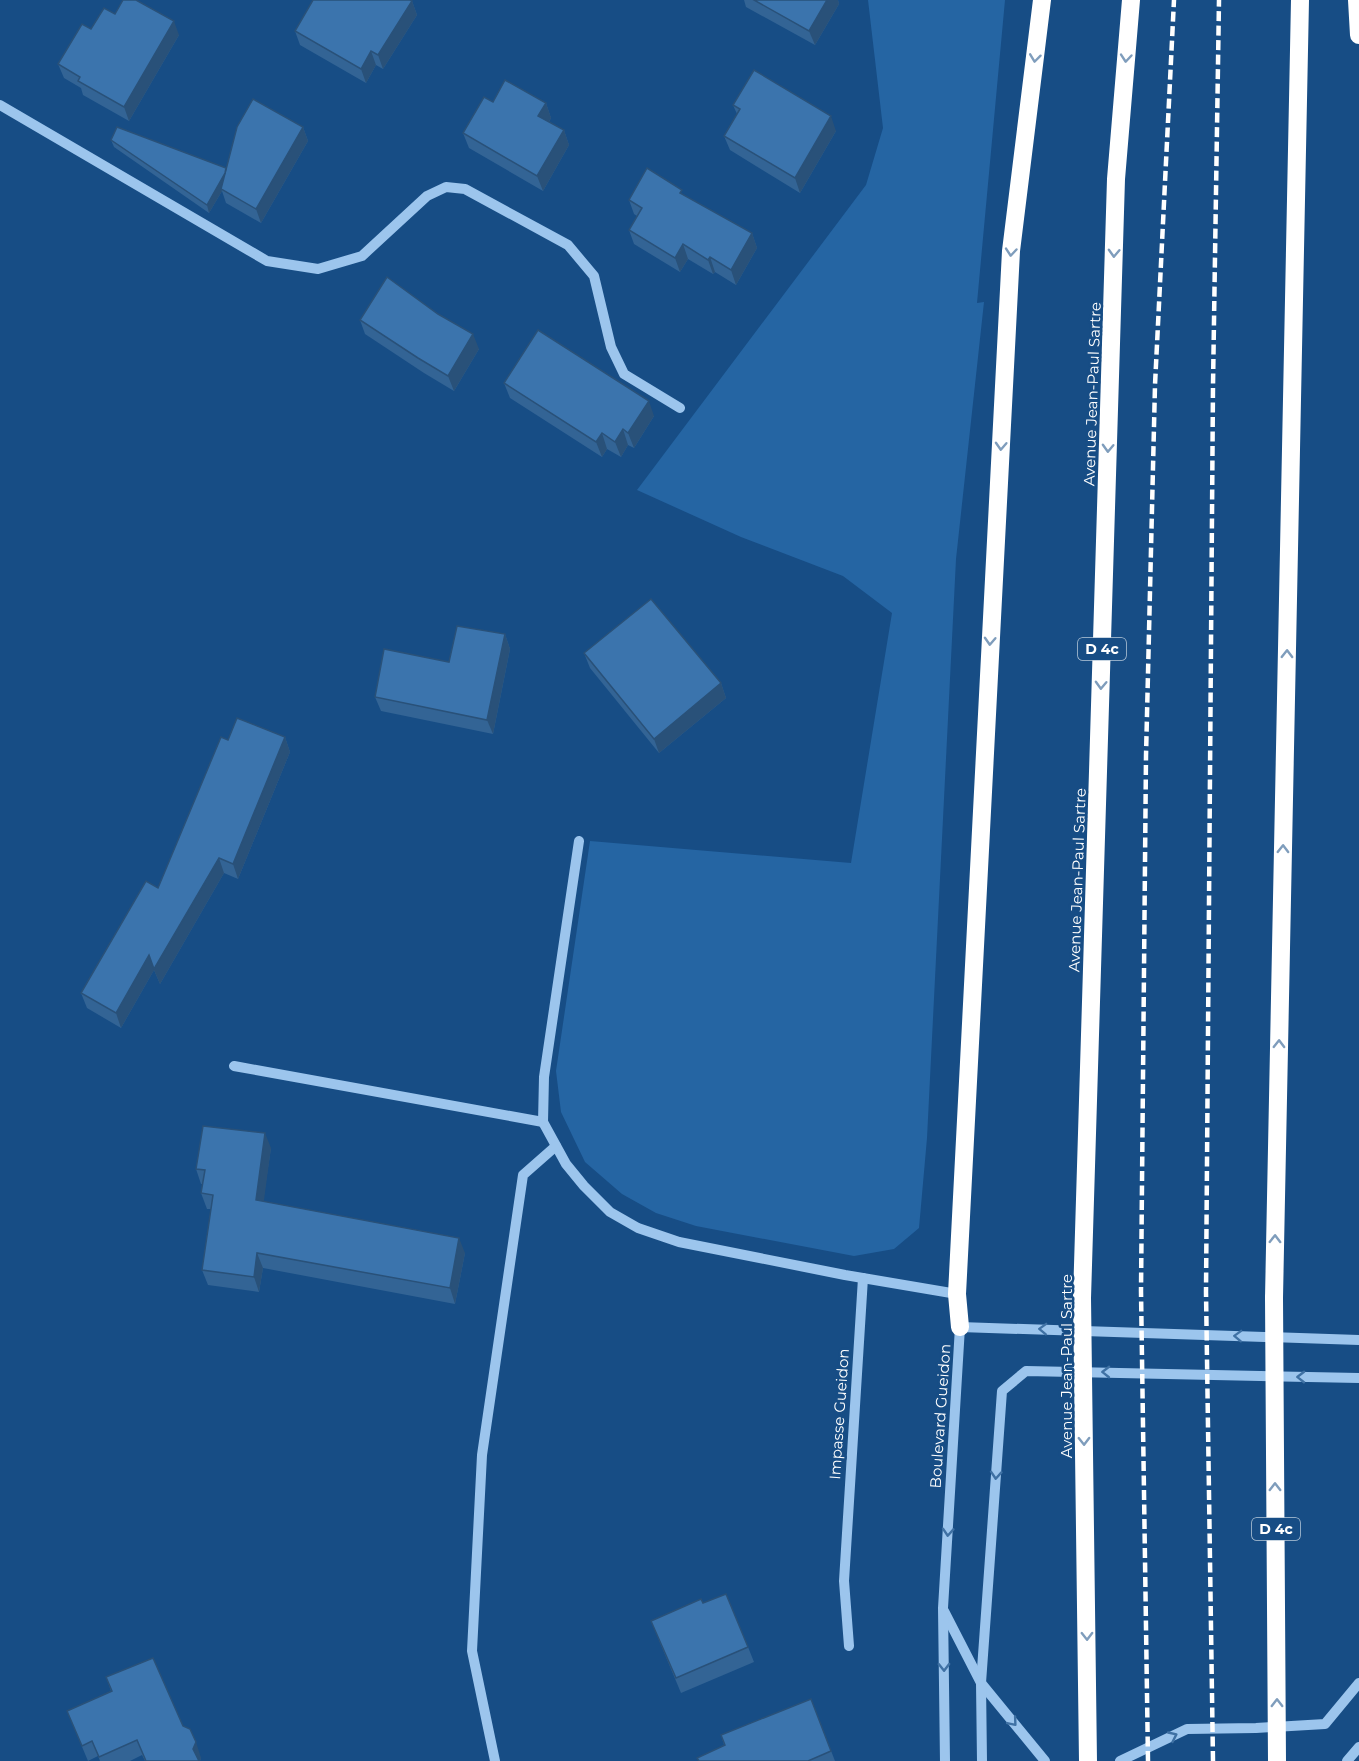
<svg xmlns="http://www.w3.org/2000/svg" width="1359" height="1761" font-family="Montserrat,sans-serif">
  <rect width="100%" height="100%" fill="#174d85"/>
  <path fill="#2565a3" d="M868 0H1005L977 303 984 302 956 559 927 1138 919 1228 894 1249 854 1256 696 1226 656 1213 622 1194 585 1162 561 1112 556 1071 590 841 851 863 892 613 843 576 741 537 637 490 866 185 883 128Z"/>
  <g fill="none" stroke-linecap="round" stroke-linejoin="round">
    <g stroke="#9cc5ed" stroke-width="10">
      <path d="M0 105 267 261 318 269 362 256 427 196 446 187 465 189 568 245 594 276 611 347 624 374 680 408"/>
      <path d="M579 841 544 1077 543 1122 566 1164 584 1186 610 1212 638 1228 679 1242 845 1275 957 1294"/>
      <path d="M234 1066 543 1122"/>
      <path d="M944 1611 981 1683 1045 1761"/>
      <path d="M849 1646 844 1581 863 1278"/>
      <path d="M495 1761 472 1651 482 1455 523 1175 556 1146"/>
      <path d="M945 1761 943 1608 960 1327 1359 1340"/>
      <path d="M982 1761 981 1683 1002 1391 1026 1371 1359 1378"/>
      <path d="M1120 1761 1187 1729 1256 1728 1325 1724 1359 1683"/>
      <path d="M1347 1761 1359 1747"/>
    </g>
    <g stroke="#fff" stroke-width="18">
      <path d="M1357 0 1359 35"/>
      <path d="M1082 1298 1116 179 1131 0"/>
      <path d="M1274 1298 1300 0"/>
      <path d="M960 1327 957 1294 1011 251 1042 0"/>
    </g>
    <g stroke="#fff" stroke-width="4.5" stroke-dasharray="10 4.5" stroke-linecap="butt">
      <path d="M1148 1761 1141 1291 1146 756 1155 385 1174 0"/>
      <path d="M1213 1761 1206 1292 1213 385 1219 0"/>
    </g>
    <g stroke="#fff" stroke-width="18">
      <path d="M1082 1298 1088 1761"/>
      <path d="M1274 1298 1277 1761"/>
    </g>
  </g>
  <g fill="#336495">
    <path d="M744 0H838L839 4 815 45 746 7Z"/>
    <path d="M412 1 417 15 383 69 376 65 366 83 300 45 295 31Z"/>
    <path d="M115 14 179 35 129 121 83 95 81 88 64 78 58 64 91 29Z"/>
    <path d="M493 102 546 103 551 118 549 122 564 130 569 145 543 191 469 148 463 133Z"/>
    <path d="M733 105 836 131 800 193 730 150 724 136 737 114Z"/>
    <path d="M303 127 308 141 261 223 226 203 222 191 209 213 114 147 111 140 226 168Z"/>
    <path d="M684 195 752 233 757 248 736 285 715 272 713 274 688 259 680 272 634 244 629 230 637 216 634 214 629 200Z"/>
    <path d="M360 320 479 349 454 391 424 373 365 334Z"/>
    <path d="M504 383 654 416 634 448 628 445 621 457 607 449 602 457 510 398Z"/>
    <path d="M505 634 510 649 493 734 381 711 375 697 449 662Z"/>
    <path d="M584 653 721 683 726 698 659 753 590 668Z"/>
    <path d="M285 737 290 752 238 879 224 873 160 984 154 970 121 1028 87 1008 81 993 158 888 228 740Z"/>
    <path d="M271 1148 263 1201 465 1253 455 1304 263 1268 259 1292 208 1285 202 1270 211 1209H207L201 1193 203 1184H201L196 1169Z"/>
    <path d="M703 1603 748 1647 754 1662 681 1693 651 1621Z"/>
    <path d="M106 1677 183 1726 201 1758 200 1761H145L142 1755 130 1761H100L98 1756 88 1761 67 1711 111 1691Z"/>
    <path d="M811 1699 835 1761H698L724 1745 721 1735Z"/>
  </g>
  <g fill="#295179">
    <path d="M827 0H838L839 4 815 45 809 31Z"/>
    <path d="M412 1 417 15 383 69 378 55Z"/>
    <path d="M174 21 179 35 129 121 124 107Z"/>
    <path d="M371 51 376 65 366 83 361 69Z"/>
    <path d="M546 103 551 118 544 131 538 116Z"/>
    <path d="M831 116 836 131 800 193 795 178Z"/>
    <path d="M303 127 308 141 261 223 256 209Z"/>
    <path d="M564 130 569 145 543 191 537 176Z"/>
    <path d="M227 169 221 189 222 191 209 213 207 205Z"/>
    <path d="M752 233 757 248 736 285 731 270Z"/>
    <path d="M683 244 688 259 680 272 675 258Z"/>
    <path d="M710 257 715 272 713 274 708 260Z"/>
    <path d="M473 334 479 349 454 391 448 376Z"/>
    <path d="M649 401 654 416 634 448 628 433Z"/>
    <path d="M623 429 628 445 621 457 615 442Z"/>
    <path d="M602 433 607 449 602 457 596 442Z"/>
    <path d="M505 634 510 649 493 734 487 720Z"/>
    <path d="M721 683 726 698 659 753 654 739Z"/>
    <path d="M285 737 290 752 238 879 233 864Z"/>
    <path d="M219 858 224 873 160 984 154 970 121 1028 116 1013 149 955Z"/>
    <path d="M265 1133 271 1148 262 1215 256 1200Z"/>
    <path d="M459 1238 465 1253 455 1304 450 1288Z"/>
    <path d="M257 1253 263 1268 259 1292 254 1277Z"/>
    <path d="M196 1742 201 1758 200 1761H198L193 1749Z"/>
  </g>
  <g fill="#3b74ad" stroke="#295179" stroke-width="1.5">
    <path d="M123 0H136L174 21 124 107 78 81 80 77 58 64 82 24 91 29 104 8 115 14Z"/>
    <path d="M313 0H410L412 1 378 55 371 51 361 69 295 31Z"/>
    <path d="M754 0H827L809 31Z"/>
    <path d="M754 70 831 116 795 178 724 136 740 109 733 105Z"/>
    <path d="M505 80 546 103 538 116 564 130 537 176 463 133 484 97 493 102Z"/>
    <path d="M253 99 303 127 256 209 221 189 237 127Z"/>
    <path d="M117 127 226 168 225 173 207 205 111 140Z"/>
    <path d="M647 168 682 190 680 193 752 233 731 270 710 257 708 260 683 244 675 258 629 230 642 208 629 200Z"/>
    <path d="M387 277 438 314 473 334 448 376 418 358 360 320Z"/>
    <path d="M538 330 649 401 628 433 623 429 615 442 602 433 596 442 504 383Z"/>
    <path d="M651 599 721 683 654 739 584 653Z"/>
    <path d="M457 626 505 634 487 720 375 697 384 649 449 662Z"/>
    <path d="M237 718 285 737 233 864 219 858 154 969 149 955 116 1013 81 993 146 881 158 888 221 737 228 740Z"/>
    <path d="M203 1126 265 1133 256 1200 459 1238 450 1288 257 1253 254 1277 202 1270 213 1195 201 1193 205 1170 196 1169Z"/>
    <path d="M726 1594 748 1647 676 1678 651 1621 701 1599 703 1603Z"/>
    <path d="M153 1658 183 1726 190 1729 196 1742 193 1749 199 1761H146L137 1740 99 1757 92 1741 82 1746 67 1711 112 1691 106 1677Z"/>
    <path d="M811 1699 831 1751 808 1761H699L697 1758 725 1745 721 1735Z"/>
  </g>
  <defs><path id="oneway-chevron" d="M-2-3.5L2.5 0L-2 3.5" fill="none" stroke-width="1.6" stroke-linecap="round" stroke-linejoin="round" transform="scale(1.5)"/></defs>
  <g stroke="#7f9dbc">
    <use href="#oneway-chevron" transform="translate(1035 58) rotate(97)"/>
    <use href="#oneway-chevron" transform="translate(1126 58) rotate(95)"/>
    <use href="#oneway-chevron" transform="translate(1011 252) rotate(95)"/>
    <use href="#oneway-chevron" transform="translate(1114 253) rotate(92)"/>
    <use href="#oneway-chevron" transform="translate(1001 446) rotate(93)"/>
    <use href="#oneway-chevron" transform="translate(1108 448) rotate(92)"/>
    <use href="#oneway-chevron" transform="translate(990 641) rotate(93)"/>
    <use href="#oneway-chevron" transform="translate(1287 654) rotate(-89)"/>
    <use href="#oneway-chevron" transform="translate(1101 685) rotate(92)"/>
    <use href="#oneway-chevron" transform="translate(1283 849) rotate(-89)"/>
    <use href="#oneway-chevron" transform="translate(1279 1044) rotate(-89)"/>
    <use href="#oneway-chevron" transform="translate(1275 1239) rotate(-89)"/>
    <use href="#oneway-chevron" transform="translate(1084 1441) rotate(89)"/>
    <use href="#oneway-chevron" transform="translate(1275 1487) rotate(-90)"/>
    <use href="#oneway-chevron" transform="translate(1087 1636) rotate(89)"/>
    <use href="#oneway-chevron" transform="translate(1277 1703) rotate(-90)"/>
  </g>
  <g stroke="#3f71a4">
    <use href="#oneway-chevron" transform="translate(1043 1329) rotate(-178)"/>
    <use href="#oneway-chevron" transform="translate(1238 1336) rotate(-178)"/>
    <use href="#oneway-chevron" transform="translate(1106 1372) rotate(-179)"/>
    <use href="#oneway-chevron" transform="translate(1301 1377) rotate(-179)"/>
    <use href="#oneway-chevron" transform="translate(996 1475) rotate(94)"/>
    <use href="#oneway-chevron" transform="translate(948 1532) rotate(94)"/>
    <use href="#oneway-chevron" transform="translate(944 1667) rotate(89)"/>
    <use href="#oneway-chevron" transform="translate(1013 1722) rotate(50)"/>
    <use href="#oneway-chevron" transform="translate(1173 1736) rotate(-25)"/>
  </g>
  <g text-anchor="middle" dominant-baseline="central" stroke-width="5" stroke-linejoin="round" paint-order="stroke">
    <g fill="#174d85" stroke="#b9cada" stroke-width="1.5">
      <rect x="1078" y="638" width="48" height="22" rx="4.5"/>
      <rect x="1252" y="1518" width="48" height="22" rx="4.5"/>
    </g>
    <g font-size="14" font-weight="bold" fill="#fff">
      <text x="1102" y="649">D 4c</text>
      <text x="1276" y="1529">D 4c</text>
    </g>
    <g font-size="15" fill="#fff" stroke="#174d85">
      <text transform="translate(1092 394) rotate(-88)">Avenue Jean-Paul Sartre</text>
      <text transform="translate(1077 880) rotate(-88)">Avenue Jean-Paul Sartre</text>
      <text transform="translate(1066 1366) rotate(-90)">Avenue Jean-Paul Sartre</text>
      <text transform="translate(839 1414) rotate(-86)">Impasse Gueidon</text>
      <text transform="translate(940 1416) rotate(-86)">Boulevard Gueidon</text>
    </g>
  </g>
</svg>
